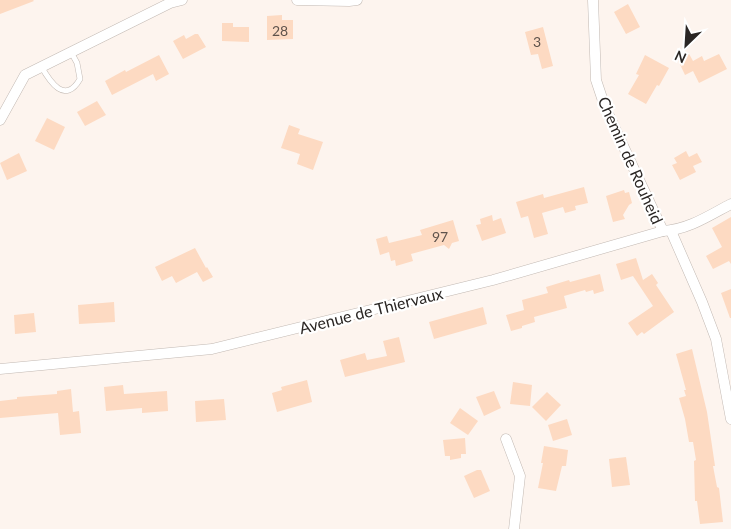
<svg xmlns="http://www.w3.org/2000/svg" width="731" height="529" font-family="Lato,sans-serif">
  <rect width="100%" height="100%" fill="#fdf4ee"/>
  <g fill="#fddac2">
    <path d="M0 0H33L34 1 0 14Z"/>
    <path d="M628 4 640 27 626 34 614 12Z"/>
    <path d="M282 15V20H293V39L267 40V16Z"/>
    <path d="M222 23H233V27H249V42L222 41Z"/>
    <path d="M543 27 553 66 542 69 538 54 531 55 525 32Z"/>
    <path d="M195 34H198L206 47 183 59 173 41 184 35 186 39Z"/>
    <path d="M688 52 693 61 702 56 704 61 719 54 727 69 699 83 693 71 685 75 677 58Z"/>
    <path d="M159 55 169 74 156 81 153 74 112 95 105 81 125 70 126 72Z"/>
    <path d="M645 55 669 68 659 86 657 85 646 104 628 94 639 75 636 74Z"/>
    <path d="M97 101 106 115 85 126 77 112Z"/>
    <path d="M47 118 65 127 54 150 35 141Z"/>
    <path d="M289 125 300 129 298 134 323 142 313 170 297 164 300 154 281 148Z"/>
    <path d="M686 151 689 157 697 153 702 162 693 166 696 172 680 180 672 165 677 163 674 158Z"/>
    <path d="M19 153 27 171 7 180 0 163Z"/>
    <path d="M584 187 588 203 575 206 576 210 565 213 563 207 542 213 548 234 534 238 528 216 521 218 516 202 543 194 544 198Z"/>
    <path d="M624 190 625 193 629 192 632 203 629 205 623 215 625 219 613 222 606 196Z"/>
    <path d="M492 215 493 221 501 218 506 233 482 241 476 225 481 224 480 219Z"/>
    <path d="M731 217V264L729 261 713 269 706 256 722 247 712 228Z"/>
    <path d="M453 220 459 241 452 243 449 249 444 245 411 254 413 261 396 266 395 260 391 261 389 252 380 255 376 239 387 236 389 243 422 235 420 230Z"/>
    <path d="M195 248 206 268 207 267 213 277 203 282 197 272 176 283 172 276 162 281 155 267Z"/>
    <path d="M636 258 643 280 652 274 658 283 656 285 674 312 644 334 642 332 637 336 628 323 653 306 633 276 621 280 616 264Z"/>
    <path d="M600 274 604 291 594 294 593 290 586 292 585 290 564 296 567 308 534 317 535 322 522 326V328L511 331 506 315 524 310 522 300 548 293 546 287 569 280 570 282Z"/>
    <path d="M731 289V318H730L721 293Z"/>
    <path d="M114 302 115 322 79 324 78 305Z"/>
    <path d="M483 307 487 324 434 339 429 322Z"/>
    <path d="M34 313 36 332 15 334 14 315Z"/>
    <path d="M399 337 405 362 345 377 340 360 365 353 367 360 387 356 383 341Z"/>
    <path d="M692 349 707 412 715 466H713L717 487 719 488 723 522 700 524 697 501H695L694 461 696 460 693 442H689L685 419 679 398 686 396 684 390H686L676 354Z"/>
    <path d="M307 380 312 402 277 412 272 393 282 390 281 387Z"/>
    <path d="M513 382 532 385 530 406 510 404Z"/>
    <path d="M123 385 124 394 167 391 168 411 142 413V408L106 411 104 387Z"/>
    <path d="M71 389 73 412 79 411 81 433 60 435 58 413 0 418V401L17 399V397L57 394V391Z"/>
    <path d="M494 391 501 408 484 416 476 397Z"/>
    <path d="M547 392 561 405 546 421 532 407Z"/>
    <path d="M224 399 226 420 196 422 195 401Z"/>
    <path d="M460 408 478 421 468 435 450 423Z"/>
    <path d="M567 419 572 435 553 441 548 425Z"/>
    <path d="M465 438 466 454H461V458L450 460V456H445L443 440Z"/>
    <path d="M544 446 568 450 566 466H562L556 491 538 488 543 463H541Z"/>
    <path d="M626 457 630 485 612 487 609 459Z"/>
    <path d="M477 470H481L490 491 474 498 464 476Z"/>
  </g>
  <g fill="none" stroke-linecap="round" stroke-linejoin="round">
    <g stroke="#c2b9b3" stroke-width="6">
      <path id="service" d="M41 66C50 82 65 105 80 79L77 63 71 52"/>
    </g>
    <g stroke="#c2b9b3" stroke-width="11">
      <g id="minor">
        <path d="M297 0 349 1 357 0"/>
        <path d="M593 0 596 80 605 107 663 231"/>
        <path d="M0 120 25 75 170 3 182 0"/>
        <path d="M671 231 702 302 716 339 731 419"/>
        <path d="M0 369 212 349 493 280 663 231C688 230 710 215 731 204"/>
        <path d="M506 439 520 476 514 529"/>
      </g>
    </g>
    <use href="#service" stroke="#fff" stroke-width="5"/>
    <use href="#minor" stroke="#fff" stroke-width="10"/>
  </g>
  <g text-anchor="middle" dominant-baseline="central" stroke-width="4.5" stroke-linejoin="round" paint-order="stroke">
    <g font-size="14" fill="#5f534c">
      <text x="280" y="30">28</text>
      <text x="537" y="41">3</text>
      <text x="440" y="236">97</text>
    </g>
    <g font-size="16" fill="#2a2624" stroke="#fff">
      <text transform="translate(631 160) rotate(66)">Chemin de Rouheid</text>
      <text transform="translate(371 310) rotate(-14)">Avenue de Thiervaux</text>
    </g>
  </g>
  <g transform="translate(686 45) rotate(205)" stroke="#ffffff" stroke-width="4" paint-order="stroke">
  <path d="M0-4L9 19L0 12L-9 19Z" fill="#2a2624"/>
  <text y="-8" font-size="14" font-weight="bold" text-anchor="middle" fill="#2a2624">N</text>
  </g>
</svg>
